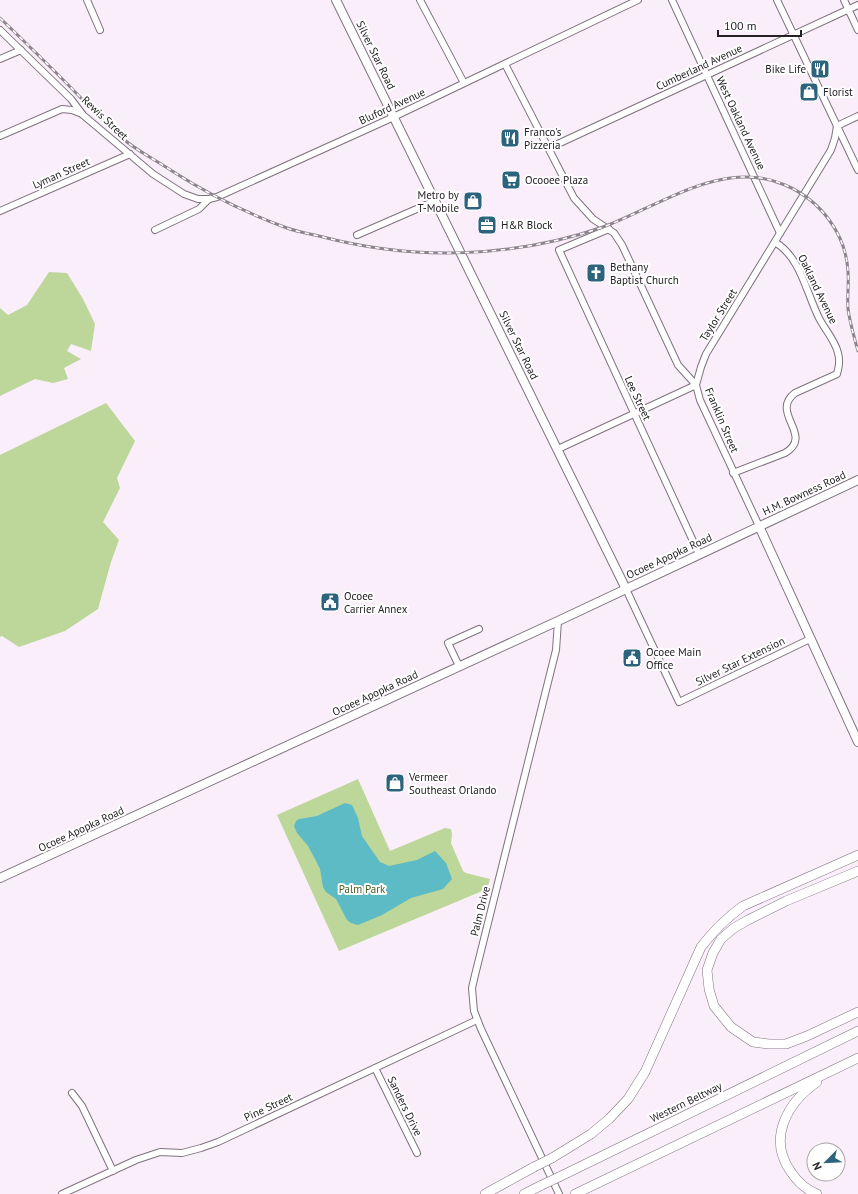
<svg xmlns="http://www.w3.org/2000/svg" width="858" height="1194" font-family="'PT Sans',sans-serif">
  <rect width="100%" height="100%" fill="#fbeefb"/>
  <g fill="#bcd799">
    <path d="M49 272 67 273 83 299 95 324 91 351 71 344 67 351 81 359 64 368 68 379 53 383 35 379 0 396V308L8 315 27 305Z"/>
    <path d="M106 403 135 441 117 478 120 488 103 522 119 540 111 562 98 609 65 631 19 647 2 636 0 637V455Z"/>
    <path d="M358 779 390 851 445 828 451 829 452 834 451 843 463 871 466 873 490 879 487 889 339 951 277 815Z"/>
  </g>
  <path fill="#5dbbc6" d="M345 803 352 805 358 818 362 836 380 862 389 866 417 860 435 851 446 863 452 879 443 889 411 898 382 915 358 925 351 923 347 920 336 899 326 892 323 887 320 869 315 859 308 846 297 833 294 826 296 821 299 819 317 816Z"/>
  <g fill="none" stroke-linecap="round" stroke-linejoin="round">
    <g stroke="#7e727e" stroke-width="8">
      <g id="minor">
        <path d="M87 0 100 30"/>
        <path d="M420 0 464 83"/>
        <path d="M672 0 780 233"/>
        <path d="M777 0 858 170"/>
        <path d="M844 0 858 30"/>
        <path d="M0 30 71 99 83 115 153 174 184 194 198 199H209"/>
        <path d="M0 59 21 50"/>
        <path d="M505 64 574 198 593 219 614 233 622 245 678 365 696 385 700 400 759 526"/>
        <path d="M837 126 858 116"/>
        <path d="M0 136 62 109 72 110 82 114"/>
        <path d="M549 148 858 5"/>
        <path d="M0 211 130 154"/>
        <path d="M609 229 559 250 699 554"/>
        <path d="M155 230 199 209 209 199 217 197 385 121 638 0"/>
        <path d="M357 235 435 201"/>
        <path d="M558 449 696 385 701 367 706 354 831 150 835 138 837 126"/>
        <path d="M733 473 785 453C815 435 769 413 795 393L837 374C839 366 840 361 838 353 835 340 825 330 819 318 806 292 801 258 775 242"/>
        <path d="M626 589 679 702 810 639"/>
        <path d="M558 621 556 650 475 975 472 988 473 1000 474 1011 481 1029 559 1194"/>
        <path d="M459 666 448 643 479 629"/>
        <path d="M375 1068 417 1153"/>
        <path d="M72 1093 82 1106 113 1171"/>
        <path d="M62 1194 136 1160 160 1152 182 1153 201 1148 218 1142 477 1020"/>
      </g>
    </g>
    <g stroke="#7e727e" stroke-width="10">
      <g id="major">
        <path d="M336 0 626 589"/>
        <path d="M759 526 858 742"/>
        <path d="M0 878 558 621 858 480"/>
      </g>
    </g>
    <g stroke="#7e727e" stroke-width="10">
      <g id="highway">
        <path d="M858 871 786 901 748 920 734 928 721 939 713 953 707 970 709 989 714 1006 731 1027 753 1042 769 1044H786L807 1036 858 1012"/>
        <path d="M817 1082C787 1103 767 1139 791 1172 797 1181 807 1190 817 1194"/>
        <path d="M552 1158 591 1134 609 1119 628 1099 645 1072 701 947C714 930 725 919 743 906L858 855"/>
        <path d="M559 1177 858 1031"/>
        <path d="M485 1194 534 1167"/>
        <path d="M524 1194 542 1185"/>
        <path d="M575 1194 858 1058"/>
      </g>
    </g>
    <use href="#minor" stroke="#fff" stroke-width="6"/>
    <use href="#major" stroke="#fff" stroke-width="8"/>
    <use href="#highway" stroke="#fff" stroke-width="9"/>
    <g stroke="#8d848d" stroke-width="3">
      <path id="rail" d="M0 18C27 44 54 70 80 97 94 111 107 126 122 138 137 151 156 160 172 171 208 194 246 213 287 228 298 232 311 234 323 237 415 261 513 258 603 227 660 206 723 158 785 185 820 200 846 233 848 272 849 284 847 297 848 309 850 323 854 337 858 351"/>
    </g>
    <use href="#rail" stroke="#fff" stroke-width="1.5" stroke-dasharray="4.5" stroke-linecap="butt"/>
    <g stroke="#7e727e" stroke-width="10" stroke-linecap="butt">
      <g id="highway-bridge">
        <path d="M534 1167 552 1158"/>
        <path d="M542 1185 559 1177"/>
      </g>
    </g>
    <use href="#highway-bridge" stroke="#fff" stroke-width="9"/>
  </g>
  <defs>
    <g id="restaurant-square" transform="scale(1)"><rect x="-9" y="-9" width="18" height="18" rx="4" fill="#2c637d" stroke="#fff"/><path d="M-5-6h1v4h1v-4h1v4h1v-4h1v5L-1.5 .5V6h-2V.5L-5-1ZM5-6V6H3V1.5H1.5Q1.5-4 5-6Z" fill="#fff"/></g>
    <g id="shop-square" transform="scale(1)"><rect x="-9" y="-9" width="18" height="18" rx="4" fill="#2c637d" stroke="#fff"/><path d="M-5-2.5h2.3a2.7 3.5 0 0 1 5.4 0H5L5.5 6h-11ZM-1.5-2.5h3a1.5 2.3 0 0 0-3 0Z" fill="#fff"/></g>
    <g id="supermarket-square" transform="scale(1)"><rect x="-9" y="-9" width="18" height="18" rx="4" fill="#2c637d" stroke="#fff"/><path d="M-6-5.5h2.5l.6 2H6L4.5 2H-2.5L-4.4-4H-6ZM-1.5 3.2a1.3 1.3 0 1 0 .1 0ZM3 3.2a1.3 1.3 0 1 0 .1 0Z" fill="#fff"/></g>
    <g id="office-square" transform="scale(1)"><rect x="-9" y="-9" width="18" height="18" rx="4" fill="#2c637d" stroke="#fff"/><path d="M-6-3h4V-5.5h4V-3h4V5H-6ZM-1-4.5V-3h2v-1.5ZM-6 0V1H6V0Z" fill="#fff"/></g>
    <g id="church-square" transform="scale(1)"><rect x="-9" y="-9" width="18" height="18" rx="4" fill="#2c637d" stroke="#fff"/><path d="M-1.2-6h2.4v3.5h3.3v2.4h-3.3V6h-2.4V-.1h-3.3v-2.4h3.3Z" fill="#fff"/></g>
    <g id="civic-square" transform="scale(1)"><rect x="-9" y="-9" width="18" height="18" rx="4" fill="#2c637d" stroke="#fff"/><path d="M-.6-6.5H3V-4.5H.6V-3L4-1V1h2V6H-6V1h2V-1L-.6-3ZM-1.2 2.5V6h2.4V2.5Z" fill="#fff"/></g>
  </defs>
  <g fill-rule="evenodd">
    <use href="#restaurant-square" x="820" y="69"/>
    <use href="#shop-square" x="809" y="92"/>
    <use href="#restaurant-square" x="510" y="138"/>
    <use href="#supermarket-square" x="511" y="180"/>
    <use href="#shop-square" x="473" y="201"/>
    <use href="#office-square" x="487" y="225"/>
    <use href="#church-square" x="596" y="273"/>
    <use href="#civic-square" x="330" y="602"/>
    <use href="#civic-square" x="632" y="658"/>
    <use href="#shop-square" x="395" y="783"/>
  </g>
  <g text-anchor="middle" dominant-baseline="central" stroke-width="4" stroke-linejoin="round" paint-order="stroke">
    <g font-size="11" fill="#252025" stroke="#fff">
      <text transform="translate(376 55) rotate(64)">Silver Star Road</text>
      <text transform="translate(699 67) rotate(-25)">Cumberland Avenue</text>
      <text transform="translate(392 106) rotate(-25)">Bluford Avenue</text>
      <text transform="translate(105 118) rotate(43)">Rewis Street</text>
      <text transform="translate(741 123) rotate(65)">West Oakland Avenue</text>
      <text transform="translate(61 173) rotate(-24)">Lyman Street</text>
      <text transform="translate(818 289) rotate(64)">Oakland Avenue</text>
      <text transform="translate(718 315) rotate(-58)">Taylor Street</text>
      <text transform="translate(519 345) rotate(64)">Silver Star Road</text>
      <text transform="translate(638 398) rotate(65)">Lee Street</text>
      <text transform="translate(722 420) rotate(67)">Franklin Street</text>
      <text transform="translate(804 493) rotate(-25)">H.M. Bowness Road</text>
      <text transform="translate(669 556) rotate(-25)">Ocoee Apopka Road</text>
      <text transform="translate(740 661) rotate(-26)">Silver Star Extension</text>
      <text transform="translate(375 693) rotate(-25)">Ocoee Apopka Road</text>
      <text transform="translate(81 829) rotate(-25)">Ocoee Apopka Road</text>
      <text transform="translate(480 911) rotate(-76)">Palm Drive</text>
      <text transform="translate(686 1102) rotate(-26)">Western Beltway</text>
      <text transform="translate(405 1106) rotate(64)">Sanders Drive</text>
      <text transform="translate(268 1107) rotate(-25)">Pine Street</text>
    </g>
    <g font-size="11" fill="#252025" stroke="#fff" text-anchor="start">
      <text x="806" y="69" text-anchor="end">Bike Life</text>
      <text x="823" y="92">Florist</text>
      <text x="524" y="132">Franco's<tspan x="524" dy="13">Pizzeria</tspan></text>
      <text x="525" y="180">Ocooee Plaza</text>
      <text x="459" y="195" text-anchor="end">Metro by<tspan x="459" dy="13">T-Mobile</tspan></text>
      <text x="501" y="225">H&amp;R Block</text>
      <text x="610" y="267">Bethany<tspan x="610" dy="13">Baptist Church</tspan></text>
      <text x="344" y="596">Ocoee<tspan x="344" dy="13">Carrier Annex</tspan></text>
      <text x="646" y="652">Ocoee Main<tspan x="646" dy="13">Office</tspan></text>
      <text x="409" y="777">Vermeer<tspan x="409" dy="13">Southeast Orlando</tspan></text>
    </g>
    <g font-size="11" fill="#465e1d" stroke="#fff">
      <text x="362" y="889">Palm Park</text>
    </g>
  </g>
  <g transform="translate(826 1162) rotate(246)"><circle r="19" fill="#ffffff" stroke="#a8a6a8"/>
  <path d="M0-3L7 15L0 10L-7 15Z" fill="#2c637d"/>
  <text y="-6" font-size="11" font-weight="bold" text-anchor="middle" fill="#252025">N</text>
  </g>
  <path d="M718 30v6h83v-6" fill="none" stroke="#252025" stroke-width="2"/>
  <text x="724" y="30" font-size="12" fill="#252025" stroke="#ffffff" stroke-width="3" paint-order="stroke">100 m</text>
</svg>
